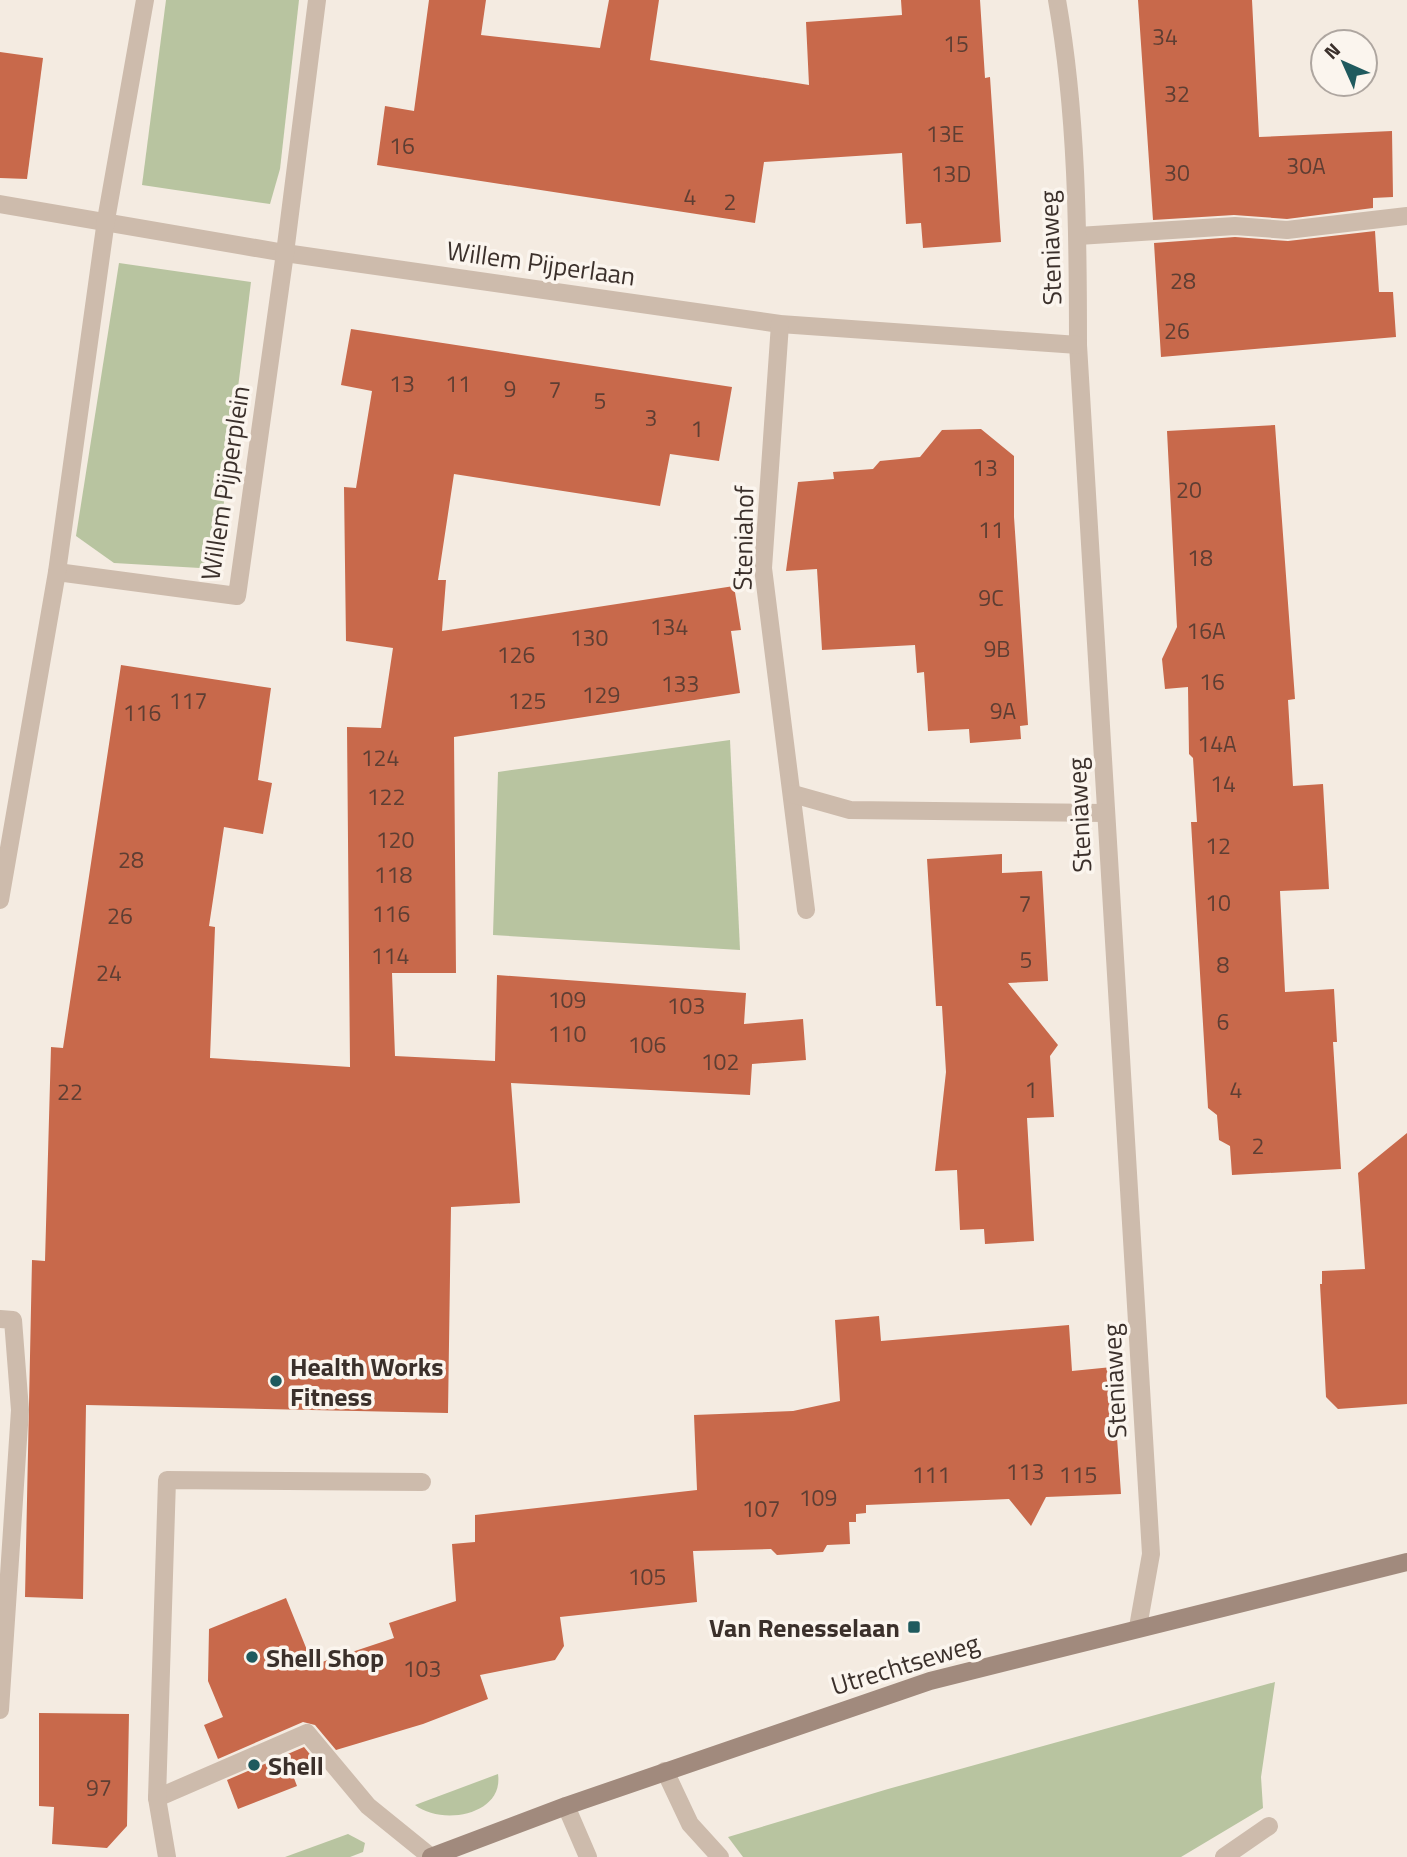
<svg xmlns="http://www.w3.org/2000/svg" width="1407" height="1857" font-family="'Titillium Web',sans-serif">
  <rect width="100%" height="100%" fill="#f4ebe1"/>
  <g fill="#b8c4a0">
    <path d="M166 0H299L280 169 270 204 142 185Z"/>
    <path d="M119 263 251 282 218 550 200 568 114 563 76 536Z"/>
    <path d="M730 740 740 950 493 935 498 772Z"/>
    <path d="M1275 1682 1261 1777 1263 1808 1181 1857H743L728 1837 888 1789Z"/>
    <path d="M498 1774C504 1815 442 1826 415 1805Z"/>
    <path d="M348 1834 365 1843 363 1852 350 1857H285Z"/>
  </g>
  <g fill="#c8694b">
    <path d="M429 0H486L481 35 600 48 609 0H659L650 60 809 85 806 22 902 15 901 0H980L985 78 990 77 1001 242 923 248 921 223 906 224 902 153 764 162 755 223 377 165 385 106 414 111Z"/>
    <path d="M1138 0H1252L1259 137 1392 131 1393 197 1373 198V208L1287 219 1234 215 1153 220Z"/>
    <path d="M0 52 43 58 27 179 0 178Z"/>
    <path d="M1375 231 1379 292H1393L1396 337 1161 357 1154 243 1235 237 1288 241Z"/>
    <path d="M351 329 732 387 719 461 670 454 660 506 454 474 438 580H446L442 631 734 586 741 630 731 631 740 693 454 737 456 973H392L395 1056 495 1061 497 975 746 993 744 1024 803 1019 806 1060 752 1064 750 1095 511 1083 520 1203 451 1207 448 1413 86 1405 83 1599 25 1597 32 1260 45 1261 51 1047 63 1048 121 665 271 688 258 780 272 783 263 834 224 827 209 926 215 927 210 1058 350 1067 347 727 381 728 393 648 346 641 344 487 356 488 372 391 341 385Z"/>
    <path d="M1275 425 1295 699 1288 700 1293 786 1323 784 1329 889 1280 891 1285 992 1334 989 1337 1042H1333L1341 1169 1232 1175 1230 1146 1219 1140 1217 1115 1208 1108 1191 822H1197L1193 758 1189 754 1188 687 1165 689 1162 659 1177 627 1167 431Z"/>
    <path d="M981 429 1014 456V517L1028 725 1020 726 1021 739 970 743 969 729 928 731 924 672 917 673 915 645 822 650 817 569 786 571 798 482 834 479 833 472 873 469 880 461 920 457 942 430Z"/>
    <path d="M1002 854V873L1042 871 1048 981 1008 983 1058 1045 1050 1056 1054 1117 1027 1118 1034 1241 985 1244 984 1229 960 1230 957 1170 935 1171 946 1072 942 1006H936L927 859Z"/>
    <path d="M1407 1133V1404L1338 1409 1326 1397 1320 1284H1322V1271L1365 1269 1358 1173Z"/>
    <path d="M879 1316 881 1341 1069 1325 1072 1371 1112 1367 1121 1494 1046 1497 1031 1526 1009 1499 866 1505V1513L856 1514V1522H849L850 1544 827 1545 823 1552 777 1555 771 1549 693 1551 697 1602 560 1617 564 1646 555 1660 480 1675 488 1699 423 1724 336 1750 315 1725 303 1722 218 1759 204 1725 223 1717 208 1681 209 1629 286 1598 313 1665 394 1638 389 1623 456 1601 452 1544 475 1542V1515L697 1490 694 1415 793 1411 840 1401 835 1320Z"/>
    <path d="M39 1713 129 1714 127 1826 107 1848 52 1844 54 1807 39 1806Z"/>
    <path d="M304 1747 313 1758 289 1765 297 1786 238 1809 227 1780Z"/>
  </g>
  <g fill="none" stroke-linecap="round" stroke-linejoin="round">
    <g stroke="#cdbbac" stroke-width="18">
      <path d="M1078 236 1235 226 1287 230 1407 216"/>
      <path d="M0 1319 13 1320 20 1410 0 1710"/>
      <path d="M665 1771 690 1824 720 1857"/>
      <path d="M157 1798 307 1733 368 1806 431 1857"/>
      <path d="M566 1806 588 1857"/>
      <path d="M167 1857 157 1798 167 1480 422 1482"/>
      <path d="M1224 1857 1269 1826"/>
    </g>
    <g stroke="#cdbbac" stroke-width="18">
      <path d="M1057 0C1077 113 1078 230 1078 345L1151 1554 1138 1627"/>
      <path d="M0 204 285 253 780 324 1078 345"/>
      <path d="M780 324 763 568 806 910"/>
      <path d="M57 572 237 596 285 253 317 0"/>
      <path d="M793 794 850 810 1105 813"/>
      <path d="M0 900 57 572 106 220 145 0"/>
    </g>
    <path stroke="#a18a7d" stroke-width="18" d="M431 1857 566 1806 930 1681 1407 1562"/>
  </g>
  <g fill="#1f5a5e" stroke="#fbf5ee" stroke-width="2.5">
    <circle cx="276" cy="1381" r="7"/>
    <rect x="907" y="1620" width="14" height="14" rx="3.5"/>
    <circle cx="252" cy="1657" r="7"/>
    <circle cx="254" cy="1765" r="7"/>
  </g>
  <g text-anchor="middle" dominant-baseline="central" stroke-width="7" stroke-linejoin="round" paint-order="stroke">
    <g font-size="23" fill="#5e3e33">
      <text x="1165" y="36">34</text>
      <text x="956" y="43">15</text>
      <text x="1177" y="93">32</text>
      <text x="945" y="133">13E</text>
      <text x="402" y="145">16</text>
      <text x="1306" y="165">30A</text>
      <text x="1177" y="172">30</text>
      <text x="951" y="173">13D</text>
      <text x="690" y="196">4</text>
      <text x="730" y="201">2</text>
      <text x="1183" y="280">28</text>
      <text x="1177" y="330">26</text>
      <text x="402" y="383">13</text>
      <text x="458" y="383">11</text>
      <text x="510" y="388">9</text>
      <text x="555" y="389">7</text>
      <text x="600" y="400">5</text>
      <text x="651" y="417">3</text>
      <text x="697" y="428">1</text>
      <text x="985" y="467">13</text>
      <text x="1189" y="489">20</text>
      <text x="991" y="529">11</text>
      <text x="1200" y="557">18</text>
      <text x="991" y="597">9C</text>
      <text x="669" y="626">134</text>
      <text x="1206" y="630">16A</text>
      <text x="589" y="637">130</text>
      <text x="997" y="648">9B</text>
      <text x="516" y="654">126</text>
      <text x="1212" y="681">16</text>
      <text x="680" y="683">133</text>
      <text x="601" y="694">129</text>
      <text x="188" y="700">117</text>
      <text x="527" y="700">125</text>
      <text x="1003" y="710">9A</text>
      <text x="142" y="712">116</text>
      <text x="1217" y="743">14A</text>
      <text x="380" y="757">124</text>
      <text x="1223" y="783">14</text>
      <text x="386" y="796">122</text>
      <text x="395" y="839">120</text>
      <text x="1218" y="845">12</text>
      <text x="131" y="859">28</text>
      <text x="393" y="874">118</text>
      <text x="1218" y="902">10</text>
      <text x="1025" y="903">7</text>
      <text x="391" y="913">116</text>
      <text x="120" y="915">26</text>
      <text x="390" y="955">114</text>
      <text x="1026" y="959">5</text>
      <text x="1223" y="964">8</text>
      <text x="109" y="972">24</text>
      <text x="567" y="999">109</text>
      <text x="686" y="1005">103</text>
      <text x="1223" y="1021">6</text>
      <text x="567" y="1033">110</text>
      <text x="647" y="1044">106</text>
      <text x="720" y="1061">102</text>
      <text x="1031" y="1089">1</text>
      <text x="1236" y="1089">4</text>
      <text x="70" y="1091">22</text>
      <text x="1258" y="1145">2</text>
      <text x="1025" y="1471">113</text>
      <text x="931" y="1474">111</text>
      <text x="1078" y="1474">115</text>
      <text x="818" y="1497">109</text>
      <text x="761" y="1508">107</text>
      <text x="647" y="1576">105</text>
      <text x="422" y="1668">103</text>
      <text x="99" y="1787">97</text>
    </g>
    <g font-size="26" fill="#3b302b" stroke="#fbf5ee">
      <text transform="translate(1050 248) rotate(-92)">Steniaweg</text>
      <text transform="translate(541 263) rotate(8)">Willem Pijperlaan</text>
      <text transform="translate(225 483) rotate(-81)">Willem Pijperplein</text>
      <text transform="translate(743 538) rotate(-89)">Steniahof</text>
      <text transform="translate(1079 815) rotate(-93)">Steniaweg</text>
      <text transform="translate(1114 1381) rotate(-93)">Steniaweg</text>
      <text transform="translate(905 1664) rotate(-17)">Utrechtseweg</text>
    </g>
    <g font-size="26" font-weight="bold" fill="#3b302b" stroke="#fbf5ee" text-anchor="start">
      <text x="290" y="1366">Health Works<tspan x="290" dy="30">Fitness</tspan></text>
      <text x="900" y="1627" text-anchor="end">Van Renesselaan</text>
      <text x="266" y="1657">Shell Shop</text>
      <text x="268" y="1765">Shell</text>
    </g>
  </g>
  <g transform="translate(1344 63) rotate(315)"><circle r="33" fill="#fbf5ee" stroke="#aea6a0" stroke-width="2"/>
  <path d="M0-5L12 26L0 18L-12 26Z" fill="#1f5a5e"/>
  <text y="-10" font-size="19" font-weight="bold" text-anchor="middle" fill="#3b302b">N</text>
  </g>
</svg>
